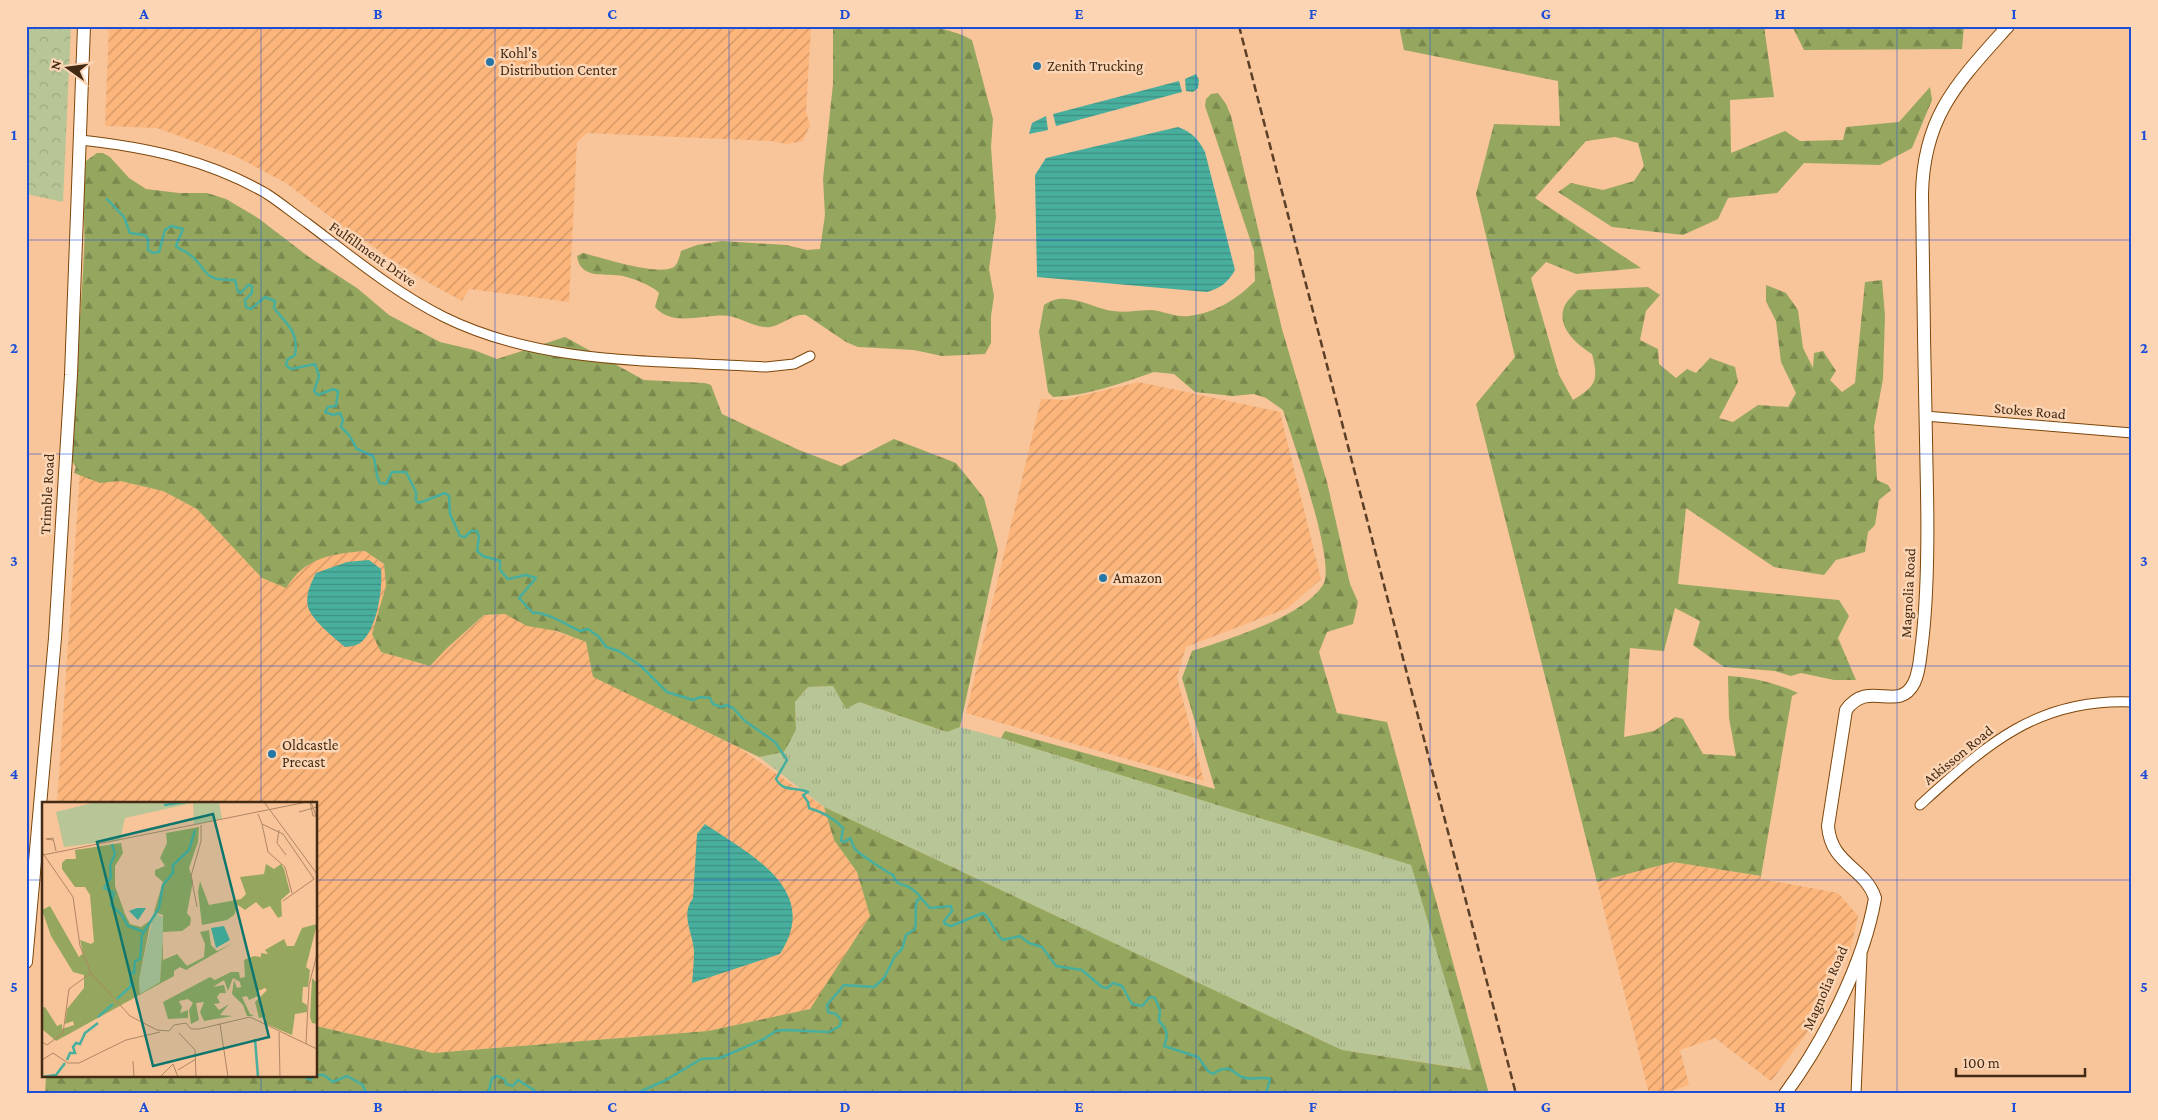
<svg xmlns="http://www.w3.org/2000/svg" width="2158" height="1120" font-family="'Crimson Pro',serif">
  <defs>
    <pattern id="industrial-furrows" width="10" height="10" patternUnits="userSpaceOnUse" patternTransform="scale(1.25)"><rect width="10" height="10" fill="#fcb67b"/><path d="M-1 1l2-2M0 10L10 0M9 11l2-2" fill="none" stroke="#ce9464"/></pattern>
    <pattern id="grass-tufts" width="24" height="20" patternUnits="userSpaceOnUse" patternTransform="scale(1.25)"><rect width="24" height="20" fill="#b8c596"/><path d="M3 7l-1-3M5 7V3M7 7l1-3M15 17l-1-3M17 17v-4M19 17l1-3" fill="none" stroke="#9fa980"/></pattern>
    <pattern id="forest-firs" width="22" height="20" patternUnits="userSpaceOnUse" patternTransform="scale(1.25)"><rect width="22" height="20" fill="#95a75f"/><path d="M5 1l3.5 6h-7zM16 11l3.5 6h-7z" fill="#7b884d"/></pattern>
    <pattern id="park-crowns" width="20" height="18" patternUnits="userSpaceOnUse" patternTransform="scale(1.25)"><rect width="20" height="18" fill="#b8c596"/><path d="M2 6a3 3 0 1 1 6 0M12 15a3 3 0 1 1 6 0" fill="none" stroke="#9fa980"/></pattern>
    <pattern id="water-rules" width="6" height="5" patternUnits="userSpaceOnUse" patternTransform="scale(1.25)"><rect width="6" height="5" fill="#48af9e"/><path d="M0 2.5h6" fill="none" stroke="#3e8f80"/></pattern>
  </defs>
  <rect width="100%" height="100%" fill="#f8c49a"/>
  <g fill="url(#industrial-furrows)">
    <path d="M109 26H811L806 112 810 125 803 141 786 144 772 141 587 133 577 142 569 302 469 289 462 301 429 283 386 256 369 243 358 238 286 183 235 156 157 128 105 126Z"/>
    <path d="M1139 382 1280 412 1321 579 1288 608 1186 647 1177 677 1204 781 966 713 1041 399 1064 400Z"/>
    <path d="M80 472 163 491 197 509 262 578 286 587 294 576 314 560 335 554 365 551 384 564 386 586 372 634 381 652 430 666 447 648 485 615 505 614 586 642 594 677 738 747 824 807 834 840 857 872 870 916 811 1009 708 1031 433 1053 316 1026V804H57Z"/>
    <path d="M1673 862 1761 876V879L1838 893 1858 916 1850 951 1827 998 1805 1036 1771 1081 1715 1038 1680 1050 1689 1085 1662 1094H1649L1597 882Z"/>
  </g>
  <path fill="url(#grass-tufts)" d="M833 686 859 702 947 732 960 727 1001 738 1411 865 1473 1070 1342 1050 824 807 759 757 784 752 796 730 795 702 808 687Z"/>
  <g fill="url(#forest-firs)">
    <path d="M833 26C876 26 933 18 972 40L993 119 991 147 996 218 989 269 994 296 991 316V343L985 354 942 356 914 350 858 347 846 342 806 315C793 313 783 325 770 327 757 329 742 318 729 316 706 313 672 328 655 307L659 293C652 285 634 279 623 276 606 273 580 280 577 256L583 253C600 257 662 278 675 266 678 263 680 255 681 251L697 245 722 241 786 245 807 250 820 249 825 215 823 179 833 84Z"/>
    <path d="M1399 26H1764L1774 97 1730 100 1731 153 1785 131 1800 141 1843 140 1846 127 1899 122 1930 87 1932 100 1912 148 1880 165 1804 163 1777 193 1728 198 1718 219 1683 235 1612 227 1558 192 1571 183 1603 190 1634 181 1644 166 1638 143 1615 137 1586 141 1535 198 1641 268 1576 274 1546 262 1531 278 1559 375 1573 400C1596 386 1599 380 1592 354 1576 344 1555 326 1565 305 1568 300 1574 294 1578 290L1648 287 1660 295 1646 311 1640 340 1658 349 1659 364 1676 378 1687 369 1696 373 1710 358 1735 367 1738 382 1719 418 1733 422 1758 405 1788 407 1796 393 1781 362 1776 321 1766 301V285L1786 293 1798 310 1803 348 1813 368 1814 353 1823 351 1836 371 1830 380 1842 392 1855 383 1865 282 1882 280 1885 316 1883 379 1874 427 1877 480 1888 485 1891 490 1879 500 1875 525 1868 532 1865 552 1836 560 1824 575 1774 567 1686 508 1678 584 1839 600 1849 616 1838 638 1856 680H1834L1801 673 1791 676 1775 671 1724 667 1693 645 1700 621 1675 608 1664 651 1630 648 1624 737 1654 731 1675 717 1683 719 1703 754 1736 756 1729 718 1728 676C1752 677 1775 683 1798 693L1792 696 1761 876 1673 862 1597 882 1476 404 1515 357 1476 194 1494 124 1560 126 1558 81 1404 50Z"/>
    <path d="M1792 26H1964L1962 49 1804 50Z"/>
    <path d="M1218 93 1226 104 1231 116 1282 329 1327 482 1350 584 1358 602 1353 624 1327 632 1319 652 1337 713 1387 722 1489 1094H45L46 1076H316V1026L433 1053 708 1031 810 1009 870 916 857 872 834 840 824 807 1342 1050 1472 1070 1411 865 1001 738 1005 731 1215 789 1182 678 1192 651C1226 640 1303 617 1323 585 1337 564 1292 439 1283 410L1266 398 1254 394 1233 396 1195 392 1174 374 1154 372C1121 383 1088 396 1053 397L1048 392 1039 332 1044 305C1065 289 1091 308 1113 311 1126 313 1139 310 1152 310 1163 311 1177 318 1189 316 1215 313 1237 299 1255 281L1254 251 1205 106 1206 99 1211 94Z"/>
    <path d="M97 153H103L110 157 129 178 146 189 179 193H207L226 199 258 218 309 257 357 288 389 315 440 342 474 350 497 359 565 337 644 380 705 383 711 385 722 414 799 450 841 466 894 439 956 463 984 498 998 550 960 727 947 732 859 702 846 709 833 686 808 687 795 702 796 730 784 752 759 757 593 677 586 642 557 631 527 626 505 614 484 615 447 648 430 666 381 652 372 634 386 586 384 564 365 551C331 554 306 557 286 588L262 578 197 509 163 491 120 481 100 483 74 473 76 467 72 461C73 391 81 322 84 252 86 222 80 190 86 161Z"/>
  </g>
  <path fill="url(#park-crowns)" d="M26 26H71L63 202 26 194Z"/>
  <g fill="url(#water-rules)">
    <path d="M1196 74 1199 80 1198 88 1193 92 1186 91 1185 79Z"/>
    <path d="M1179 81 1182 92 1056 126 1053 114Z"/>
    <path d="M1046 116 1048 130 1029 134 1032 123Z"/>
    <path d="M1178 127C1192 132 1198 139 1205 152L1235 270C1228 283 1220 288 1207 292L1037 277 1035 175 1046 158Z"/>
    <path d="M369 560 381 569C383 588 377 631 360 643 356 646 351 646 345 647 335 639 311 619 308 607 305 595 311 583 316 573L347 562Z"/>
    <path d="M705 824C750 855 822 889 780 954L692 983C693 972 694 962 694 951 693 933 680 915 693 898L697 834Z"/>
  </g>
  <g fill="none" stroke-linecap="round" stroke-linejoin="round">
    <g stroke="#48af9e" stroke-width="2.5">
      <path d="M107 199 124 217 130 233 145 235 148 239V250L153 253 159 252 165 230 171 226 183 229 176 246C180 250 185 251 189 254 210 269 199 281 235 280L238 292 241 293 248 285 252 286V293L245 300 246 307 251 309 265 297 275 301 274 308C287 325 299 331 295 355L287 360 286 365 291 369 315 364 319 376 314 391 318 395 333 389 338 391 336 406 328 407 325 412 333 415 340 413 343 420 341 427 349 435 357 449 373 456C377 465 375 476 380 483L386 484 392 472H406L416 492V501L419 503 445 493 449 496 450 514 460 536 465 537 471 531H477L479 537 477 551 483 556 500 561V570L508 579 526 575 536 578 519 598 533 613C545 611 569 626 580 631L588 629 599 637 606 647 619 651 641 666 667 692 693 700 700 697 710 698 713 704 721 707 726 705 733 708 745 721 775 742 787 760 776 779C784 793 795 786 808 792L803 795 808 802 809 808C822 812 833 817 843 828L841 841 845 842 850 838C852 841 853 847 855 849 858 853 888 873 893 875 897 887 904 883 912 889 919 894 924 902 930 908L951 906 952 911 944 921 945 924 951 926 983 913C992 920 994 933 1003 940L1020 936 1029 943 1042 947 1056 966 1082 970 1102 987 1107 988 1113 983 1122 986 1132 1004 1142 1006 1150 997 1155 998 1160 1010 1159 1021C1167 1029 1169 1035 1164 1046L1198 1057 1208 1071 1213 1074C1216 1072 1221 1069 1224 1069 1232 1067 1236 1075 1242 1077 1252 1081 1260 1076 1270 1079L1266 1094"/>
      <path d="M316 1075H324L333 1082 347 1076 363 1085 366 1094"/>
      <path d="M303 1076 310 1080 314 1076"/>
      <path d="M488 1094 492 1078 498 1076 505 1080 506 1084 513 1086 518 1080 534 1090 533 1094"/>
      <path d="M635 1094 666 1080 701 1059 720 1058 764 1039 776 1031 785 1030 829 1032 840 1026 841 1020 836 1014 828 1012 827 1005 844 985 874 987 884 978 895 956 902 949 906 935 915 929C917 919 914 909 917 900L921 899"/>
    </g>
    <g stroke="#7d4609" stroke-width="11">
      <g id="street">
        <path d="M80 140C146 147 209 160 267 194 281 203 294 214 307 223 351 256 394 292 444 317 543 366 659 360 766 367L794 364 810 356"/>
        <path d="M1925 416 2132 433"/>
        <path d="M1920 805C1985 746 2036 698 2132 702"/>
        <path d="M1856 1094 1862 955"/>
      </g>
    </g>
    <g stroke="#7d4609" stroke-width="14">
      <g id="secondary">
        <path d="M26 962 55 638 71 375 84 26"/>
        <path d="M1785 1094C1824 1041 1864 963 1875 898 1865 867 1831 865 1828 826L1846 710C1869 678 1898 714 1914 683 1920 671 1920 656 1922 643 1928 592 1928 542 1927 491 1925 392 1923 294 1922 195 1923 116 1958 82 2008 26"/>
      </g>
    </g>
    <use href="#street" stroke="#fff" stroke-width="9"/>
    <use href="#secondary" stroke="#fff" stroke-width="12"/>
    <path stroke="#5b3f26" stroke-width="2.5" stroke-dasharray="8 4" stroke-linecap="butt" d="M1239 26 1516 1094"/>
  </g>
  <path fill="none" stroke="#1d4ed8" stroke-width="1" stroke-opacity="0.55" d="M261 26V804M495 26V1094M729 26V1094M962 26V1094M1196 26V1094M1430 26V1094M1663 26V1094M1897 26V1094M26 240H2132M26 454H2132M26 666H2132M26 880H44M316 880H2132M261 1076V1094"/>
  <g fill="#2676a8" stroke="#fcd5b5" stroke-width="2">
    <circle cx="490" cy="62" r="5"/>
    <circle cx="1037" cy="66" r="5"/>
    <circle cx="1103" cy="578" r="5"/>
    <circle cx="272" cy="754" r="5"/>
  </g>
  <g text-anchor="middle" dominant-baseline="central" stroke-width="5" stroke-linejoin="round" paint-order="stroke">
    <g font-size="15" fill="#422a14" stroke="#fcd5b5" text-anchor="start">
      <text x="500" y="53">Kohl's<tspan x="500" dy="17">Distribution Center</tspan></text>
      <text x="1047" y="66">Zenith Trucking</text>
      <text x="1113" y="578">Amazon</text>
      <text x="282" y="745">Oldcastle<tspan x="282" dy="17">Precast</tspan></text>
    </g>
    <g font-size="15" fill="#422a14" stroke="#fcd5b5">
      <text transform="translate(373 254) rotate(35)">Fulfillment Drive</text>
      <text transform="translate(2030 411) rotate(5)">Stokes Road</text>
      <text transform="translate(47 494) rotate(-87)">Trimble Road</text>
      <text transform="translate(1908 593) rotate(-87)">Magnolia Road</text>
      <text transform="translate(1958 755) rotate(-39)">Atkisson Road</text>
      <text transform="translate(1825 988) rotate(-66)">Magnolia Road</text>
    </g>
  </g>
  <g transform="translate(42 802)">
    <rect width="275" height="275" fill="#f8c49a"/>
    <path d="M112 110 122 116 118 180 98 192 97 178Z" fill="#b8c596"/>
    <path d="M157 25 156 40 147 66 151 79 145 111 149 116 148 123 140 129 121 130V113L112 110 121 80 113 73V68L123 64 118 56 125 41 124 31ZM79 41 81 51 73 64V84L83 112 88 122 99 125 109 118 97 178 98 192 118 180 121 134V158L135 152 145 164 162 155 163 142 158 130 167 128 169 143 175 149 193 140 144 168 138 165 132 169V174L14 239 0 227V206L3 205 15 224 20 222V227L32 223 31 219 23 222 25 207 42 186V173L31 170 9 134 0 108 8 104 37 155 41 151 38 138 49 142 52 140 48 93 43 85H33L20 67V61L24 57H34L33 48ZM224 62 232 67 239 62 242 67 248 90 239 98 240 114 236 116 228 104 221 107 214 100 203 108 196 103 192 113 185 118 160 123 156 90 158 79 167 103 199 97 204 92 198 75 222 72ZM275 122 264 165 268 168 266 185H261L260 200 265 203V210L253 212 250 233 224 222V215L217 216 213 200 225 188 223 186 214 190 216 194 207 198 205 194 200 195 208 212 212 214H205L201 203 190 192 192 178 195 186 199 185 198 180 191 176 186 189 182 178 171 185 182 183 184 191H178L175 195 178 201 172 202 177 208 187 202 178 213 191 214 162 219 158 210 162 200 154 201 157 218 149 222 147 208 151 201 146 197 137 199 140 205 138 211 146 208V216L126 217 121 200 168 175 173 178 189 170H197L198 176 203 175 202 158 212 154 219 155V151L226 152 223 148 242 137 245 144H252L260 126ZM270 176 275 181V222L270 221 268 215Z" fill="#95a75f"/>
    <path d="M54 0H177L180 17 152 23 151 1 83 16 78 38 22 45 14 10Z" fill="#b8c596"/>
    <path d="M167 0H176L179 17 171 18Z" fill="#b8c596"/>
    <path d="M104 106 96 118 87 109 95 106ZM182 124 188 138 174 146 169 126Z" fill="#48af9e"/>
    <path fill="none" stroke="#48af9e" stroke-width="2.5" d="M122 3 143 0M70 42 73 52 68 63 69 75 62 86 72 91 69 103 79 112 86 124 102 130M75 197 89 184 88 171H92L93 159 98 157 100 133 117 106 121 83 131 71V63L147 48 153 28M56 215 71 202M213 237 216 275M25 258 28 251H33L31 245 34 241 38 242 43 231 56 221M0 275 14 273 23 261"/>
    <path fill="none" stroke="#af8664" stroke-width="1" d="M222 0 275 72M268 0 271 14H274L269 0M257 10 275 5M216 12 220 22 241 32 272 77 241 99M220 22 226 50 243 65 250 91M237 28 235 41 244 53M11 38 4 37 11 36 14 49M0 50 31 95 38 144 49 171 88 214 115 228M1 53 265 0M155 105 149 74 159 39V23M178 222 186 275M115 228 127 229 132 223 144 221 149 227H157L208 215 275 247M237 230 238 275M137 231 153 248 154 275M0 240 5 243 21 231 27 187 49 171M264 242 267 183 275 152M0 258 11 251 26 261H37L84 238 118 230M91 259 92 275M136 268 154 257M118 275 131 262 136 275"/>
    <path fill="#0f766e" fill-opacity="0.15" stroke="#0f766e" stroke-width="2.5" d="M171 12 227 235 111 264 55 40Z"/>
    <rect width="275" height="275" fill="none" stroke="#422a14" stroke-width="2.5"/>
  </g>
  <rect width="2158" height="1120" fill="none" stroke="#fcd5b5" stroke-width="55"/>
  <g transform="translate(68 68) rotate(284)" stroke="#fcd5b5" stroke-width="4" paint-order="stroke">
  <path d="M0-4L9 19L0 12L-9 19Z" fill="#422a14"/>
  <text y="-8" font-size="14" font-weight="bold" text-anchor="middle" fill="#422a14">N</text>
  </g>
  <path d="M1956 1068v8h129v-8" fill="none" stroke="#422a14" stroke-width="2.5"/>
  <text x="1963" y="1068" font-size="15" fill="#422a14" stroke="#fcd5b5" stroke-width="4" paint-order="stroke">100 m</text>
  <rect x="28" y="28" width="2102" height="1064" fill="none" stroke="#1d4ed8" stroke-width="2"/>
  <g font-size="16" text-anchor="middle" font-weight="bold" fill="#1d4ed8">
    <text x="144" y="19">A</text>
    <text x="378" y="19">B</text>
    <text x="612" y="19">C</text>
    <text x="845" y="19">D</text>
    <text x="1079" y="19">E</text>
    <text x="1313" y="19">F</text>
    <text x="1546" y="19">G</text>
    <text x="1780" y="19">H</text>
    <text x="2014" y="19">I</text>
    <text x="14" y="140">1</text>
    <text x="2144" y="140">1</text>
    <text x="14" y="353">2</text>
    <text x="2144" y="353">2</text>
    <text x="14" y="566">3</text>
    <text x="2144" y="566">3</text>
    <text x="14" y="779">4</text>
    <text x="2144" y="779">4</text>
    <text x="14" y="992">5</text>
    <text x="2144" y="992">5</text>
    <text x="144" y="1112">A</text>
    <text x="378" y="1112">B</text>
    <text x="612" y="1112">C</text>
    <text x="845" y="1112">D</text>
    <text x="1079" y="1112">E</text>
    <text x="1313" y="1112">F</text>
    <text x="1546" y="1112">G</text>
    <text x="1780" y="1112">H</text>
    <text x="2014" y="1112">I</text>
  </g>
</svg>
